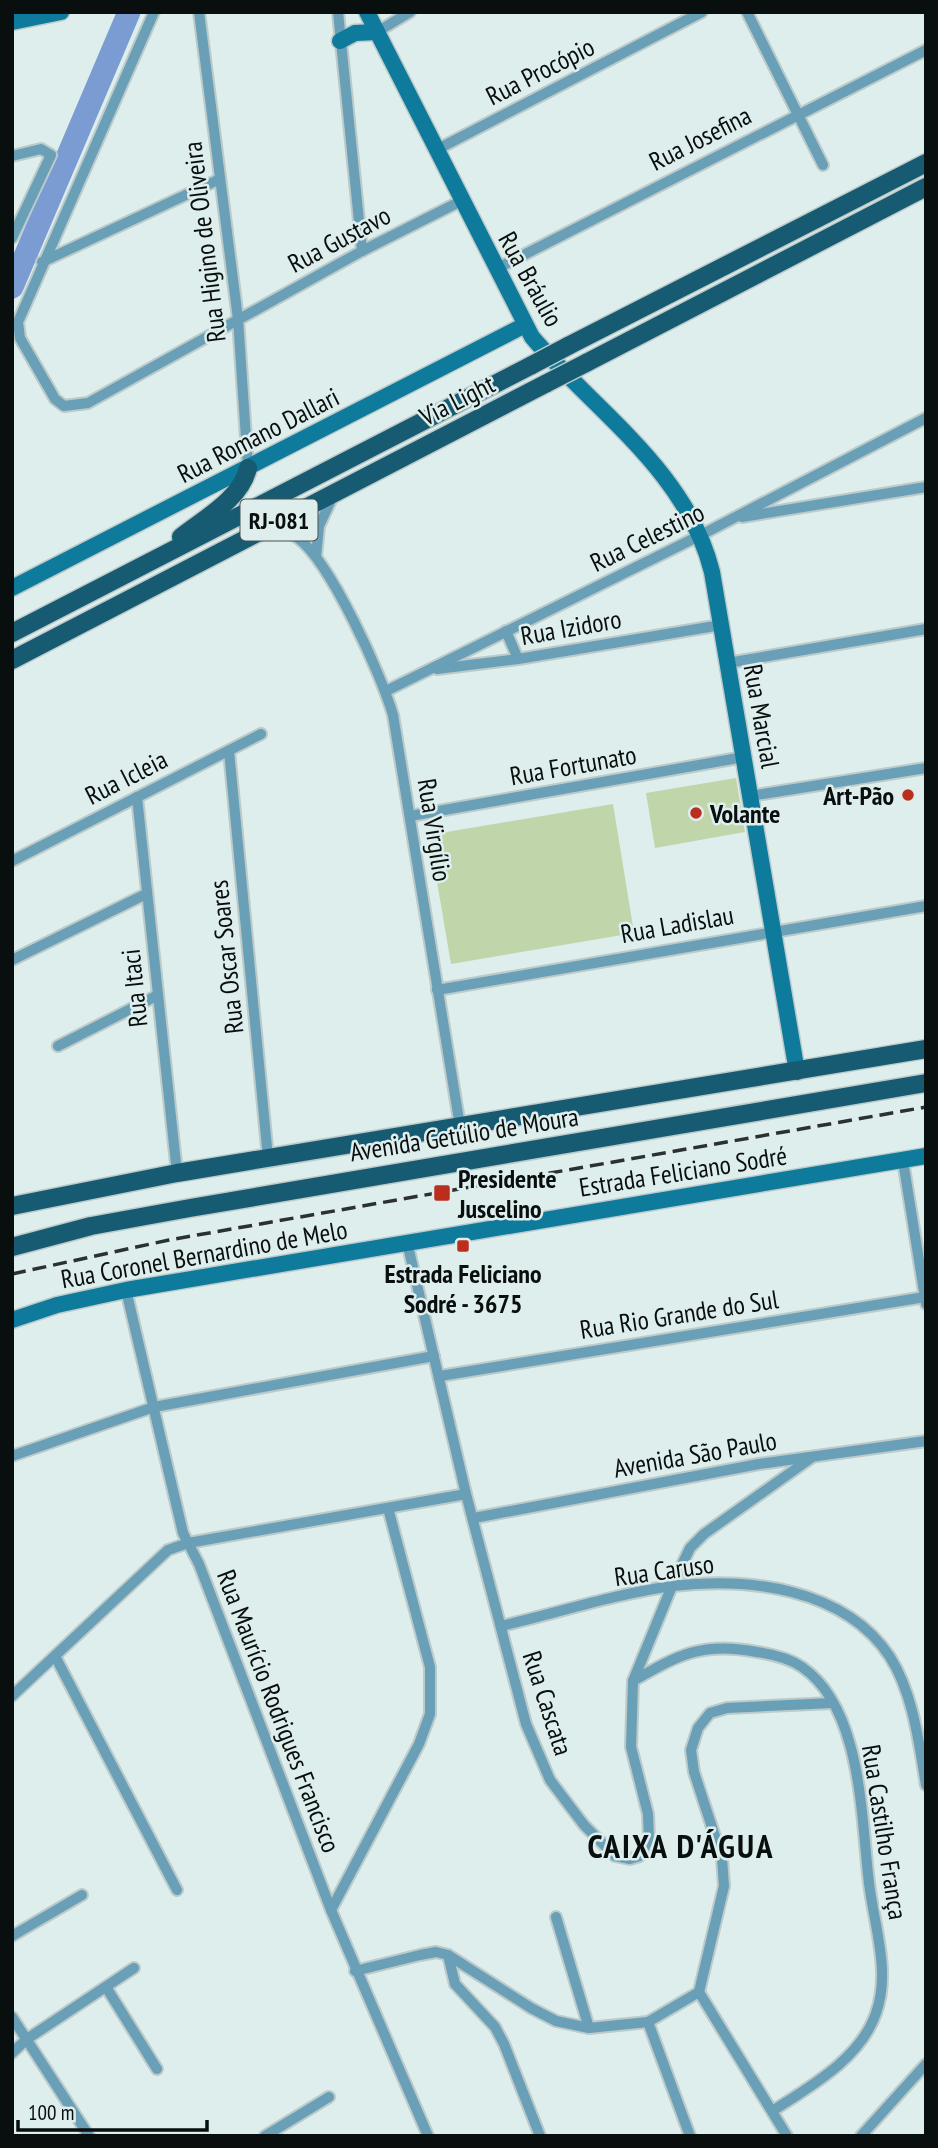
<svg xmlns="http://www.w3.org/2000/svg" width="938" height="2148" font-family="'PT Sans Narrow',sans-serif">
  <rect width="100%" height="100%" fill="#deeeed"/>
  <g fill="#c0d5aa">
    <path d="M736 778 745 832 655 848 646 793Z"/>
    <path d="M613 804 634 933 451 964 429 835Z"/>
  </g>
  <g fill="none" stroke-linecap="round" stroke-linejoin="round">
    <path stroke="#7b9cd2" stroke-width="23" d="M12 287 129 12"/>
    <g stroke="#bccac9" stroke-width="14">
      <g id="street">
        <path d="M154 12 18 322 20 338 55 399 64 406 88 403 362 251 461 201"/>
        <path d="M199 12 238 319 248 468"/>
        <path d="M338 12 362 251"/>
        <path d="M747 12 823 165"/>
        <path d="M377 32 410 12"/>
        <path d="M436 150 702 12"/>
        <path d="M12 156 41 149 51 155 12 238"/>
        <path d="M42 262 220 179"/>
        <path d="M496 269 926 50"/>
        <path d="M742 517 926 487"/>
        <path d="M267 529C279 530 289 531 298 538 331 563 381 674 393 715L460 1126"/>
        <path d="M316 556 319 526 333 496"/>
        <path d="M506 631 518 659"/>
        <path d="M728 663 926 629"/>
        <path d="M437 669 518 659 721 625"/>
        <path d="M386 691 701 535 926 418"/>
        <path d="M229 751 268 1158"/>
        <path d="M750 796 926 768"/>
        <path d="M137 797 177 1173"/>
        <path d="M410 816 744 757"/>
        <path d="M12 861 261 734"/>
        <path d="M12 960 146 894"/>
        <path d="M437 990 926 906"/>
        <path d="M58 1046 158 995"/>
        <path d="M903 1161 926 1304"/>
        <path d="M407 1242 466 1494 526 1724 550 1780 584 1825 615 1856 630 1859 640 1856 649 1839 648 1814 631 1747 633 1681 672 1586 690 1548 704 1534 811 1458"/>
        <path d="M126 1290 183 1533 199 1564 331 1910 428 2136"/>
        <path d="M440 1376 925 1297"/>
        <path d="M12 1456 154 1407 434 1356"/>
        <path d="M474 1518 759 1464 926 1441"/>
        <path d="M501 1626C557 1613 615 1594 672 1586 748 1577 845 1588 890 1657 913 1693 919 1743 926 1785"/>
        <path d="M56 1658 177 1890"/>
        <path d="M633 1681C678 1655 703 1641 757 1652 771 1654 789 1658 802 1667 862 1708 861 1817 869 1883 874 1925 891 1972 876 2013 861 2058 811 2086 774 2110"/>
        <path d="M12 1696 168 1550 188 1543 466 1494"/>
        <path d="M331 1910 419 1744 430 1714V1667L388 1508"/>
        <path d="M556 1917 589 2028"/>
        <path d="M12 1936 82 1895"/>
        <path d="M448 1955 455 1984 495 2027 504 2044 540 2136"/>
        <path d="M355 1971 420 1955 436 1952 448 1955 531 2008 556 2021 589 2028 648 2022 699 1992 724 1886 722 1858 694 1772 691 1750 698 1728 710 1713 727 1708 832 1703"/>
        <path d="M106 1987 157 2069"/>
        <path d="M699 1992 787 2136"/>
        <path d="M12 2017 89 2136"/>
        <path d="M648 2022 690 2136"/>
        <path d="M12 2053 27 2039 134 1968"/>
        <path d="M265 2136 329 2097"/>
        <path d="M861 2136 926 2064"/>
      </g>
    </g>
    <g stroke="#bccac9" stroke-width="19">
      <g id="secondary">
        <path d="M367 12 532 337C596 412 687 471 712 572L797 1072"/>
        <path d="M12 22 61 12"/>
        <path d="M340 41 355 33 377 32"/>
        <path d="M12 588 525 325"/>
        <path d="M12 1320 57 1305 126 1290 926 1156"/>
      </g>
    </g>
    <g stroke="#bccac9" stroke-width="21">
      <g id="primary">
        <path d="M568 346 926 163"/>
        <path d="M586 363 926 187"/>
        <path d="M181 537C205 518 241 499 248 468"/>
        <path d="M12 633 532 365"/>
        <path d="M12 660 547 383"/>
        <path d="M12 1206 177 1173 926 1049"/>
        <path d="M12 1247 91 1226 190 1208 926 1083"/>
      </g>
    </g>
    <use href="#street" stroke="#699fb7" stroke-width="10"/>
    <use href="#secondary" stroke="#0e7a9c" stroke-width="16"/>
    <use href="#primary" stroke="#175b73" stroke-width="18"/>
    <path stroke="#2b3131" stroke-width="3.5" stroke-dasharray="14 7" stroke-linecap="butt" d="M12 1274 169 1240 926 1107"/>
    <g stroke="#bccac9" stroke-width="21" stroke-linecap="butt">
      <g id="primary-bridge">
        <path d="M532 365 568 346"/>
        <path d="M547 383 586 363"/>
      </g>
    </g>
    <use href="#primary-bridge" stroke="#175b73" stroke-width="18"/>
  </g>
  <g fill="#bb2e1d" stroke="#deeeed" stroke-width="2.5">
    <circle cx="908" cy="795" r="7"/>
    <circle cx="696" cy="813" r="7"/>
    <rect x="433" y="1184" width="18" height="18" rx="3.5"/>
    <rect x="456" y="1239" width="14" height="14" rx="3.5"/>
  </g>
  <g text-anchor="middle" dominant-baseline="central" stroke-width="5" stroke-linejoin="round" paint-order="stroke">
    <rect fill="#deeeed" stroke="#495151" stroke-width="2" x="240.5" y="499.5" width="77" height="41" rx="5"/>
    <g font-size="24" font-weight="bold" fill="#090e0e">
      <text x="279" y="520">RJ-081</text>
    </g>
    <g font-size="26" fill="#090e0e" stroke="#deeeed">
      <text transform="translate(540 71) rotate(-27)">Rua Procópio</text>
      <text transform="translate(700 138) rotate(-27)">Rua Josefina</text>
      <text transform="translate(339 239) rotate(-28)">Rua Gustavo</text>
      <text transform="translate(204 242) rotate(-97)">Rua Higino de Oliveira</text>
      <text transform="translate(531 279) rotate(61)">Rua Bráulio</text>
      <text transform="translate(457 400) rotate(-27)">Via Light</text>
      <text transform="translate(258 435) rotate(-27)">Rua Romano Dallari</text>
      <text transform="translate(647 537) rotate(-26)">Rua Celestino</text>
      <text transform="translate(571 627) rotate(-10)">Rua Izidoro</text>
      <text transform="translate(762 716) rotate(80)">Rua Marcial</text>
      <text transform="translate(573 765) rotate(-10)">Rua Fortunato</text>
      <text transform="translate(126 777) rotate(-27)">Rua Icleia</text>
      <text transform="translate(435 830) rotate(81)">Rua Virgílio</text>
      <text transform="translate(677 924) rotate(-10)">Rua Ladislau</text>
      <text transform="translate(226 957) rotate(-96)">Rua Oscar Soares</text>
      <text transform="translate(134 988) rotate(-96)">Rua Itaci</text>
      <text transform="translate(464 1134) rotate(-9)">Avenida Getúlio de Moura</text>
      <text transform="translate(683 1171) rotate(-9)">Estrada Feliciano Sodré</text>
      <text transform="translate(204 1254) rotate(-10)">Rua Coronel Bernardino de Melo</text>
      <text transform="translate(679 1314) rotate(-9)">Rua Rio Grande do Sul</text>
      <text transform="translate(695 1454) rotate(-10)">Avenida São Paulo</text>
      <text transform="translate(664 1570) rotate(-8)">Rua Caruso</text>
      <text transform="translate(548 1703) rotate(72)">Rua Cascata</text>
      <text transform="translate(279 1711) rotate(69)">Rua Maurício Rodrigues Francisco</text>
      <text transform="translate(885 1832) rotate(81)">Rua Castilho França</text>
    </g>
    <g font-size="26" font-weight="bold" fill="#090e0e" stroke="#deeeed" text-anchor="start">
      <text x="894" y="795" text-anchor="end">Art-Pão</text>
      <text x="710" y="813">Volante</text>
      <text x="458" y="1178">Presidente<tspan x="458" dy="30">Juscelino</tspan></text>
      <text x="463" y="1273" text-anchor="middle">Estrada Feliciano<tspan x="463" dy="30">Sodré - 3675</tspan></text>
    </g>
    <g font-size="33" font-weight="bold" letter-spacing="2" fill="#090e0e" stroke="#deeeed">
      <text x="681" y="1845">CAIXA D'ÁGUA</text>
    </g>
  </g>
  <rect width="938" height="2148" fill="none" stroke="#090e0e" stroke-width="28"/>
  <path d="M18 2120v10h189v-10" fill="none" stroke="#090e0e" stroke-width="3.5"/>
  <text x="28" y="2120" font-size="21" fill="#090e0e" stroke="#deeeed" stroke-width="5" paint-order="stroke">100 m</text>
</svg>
